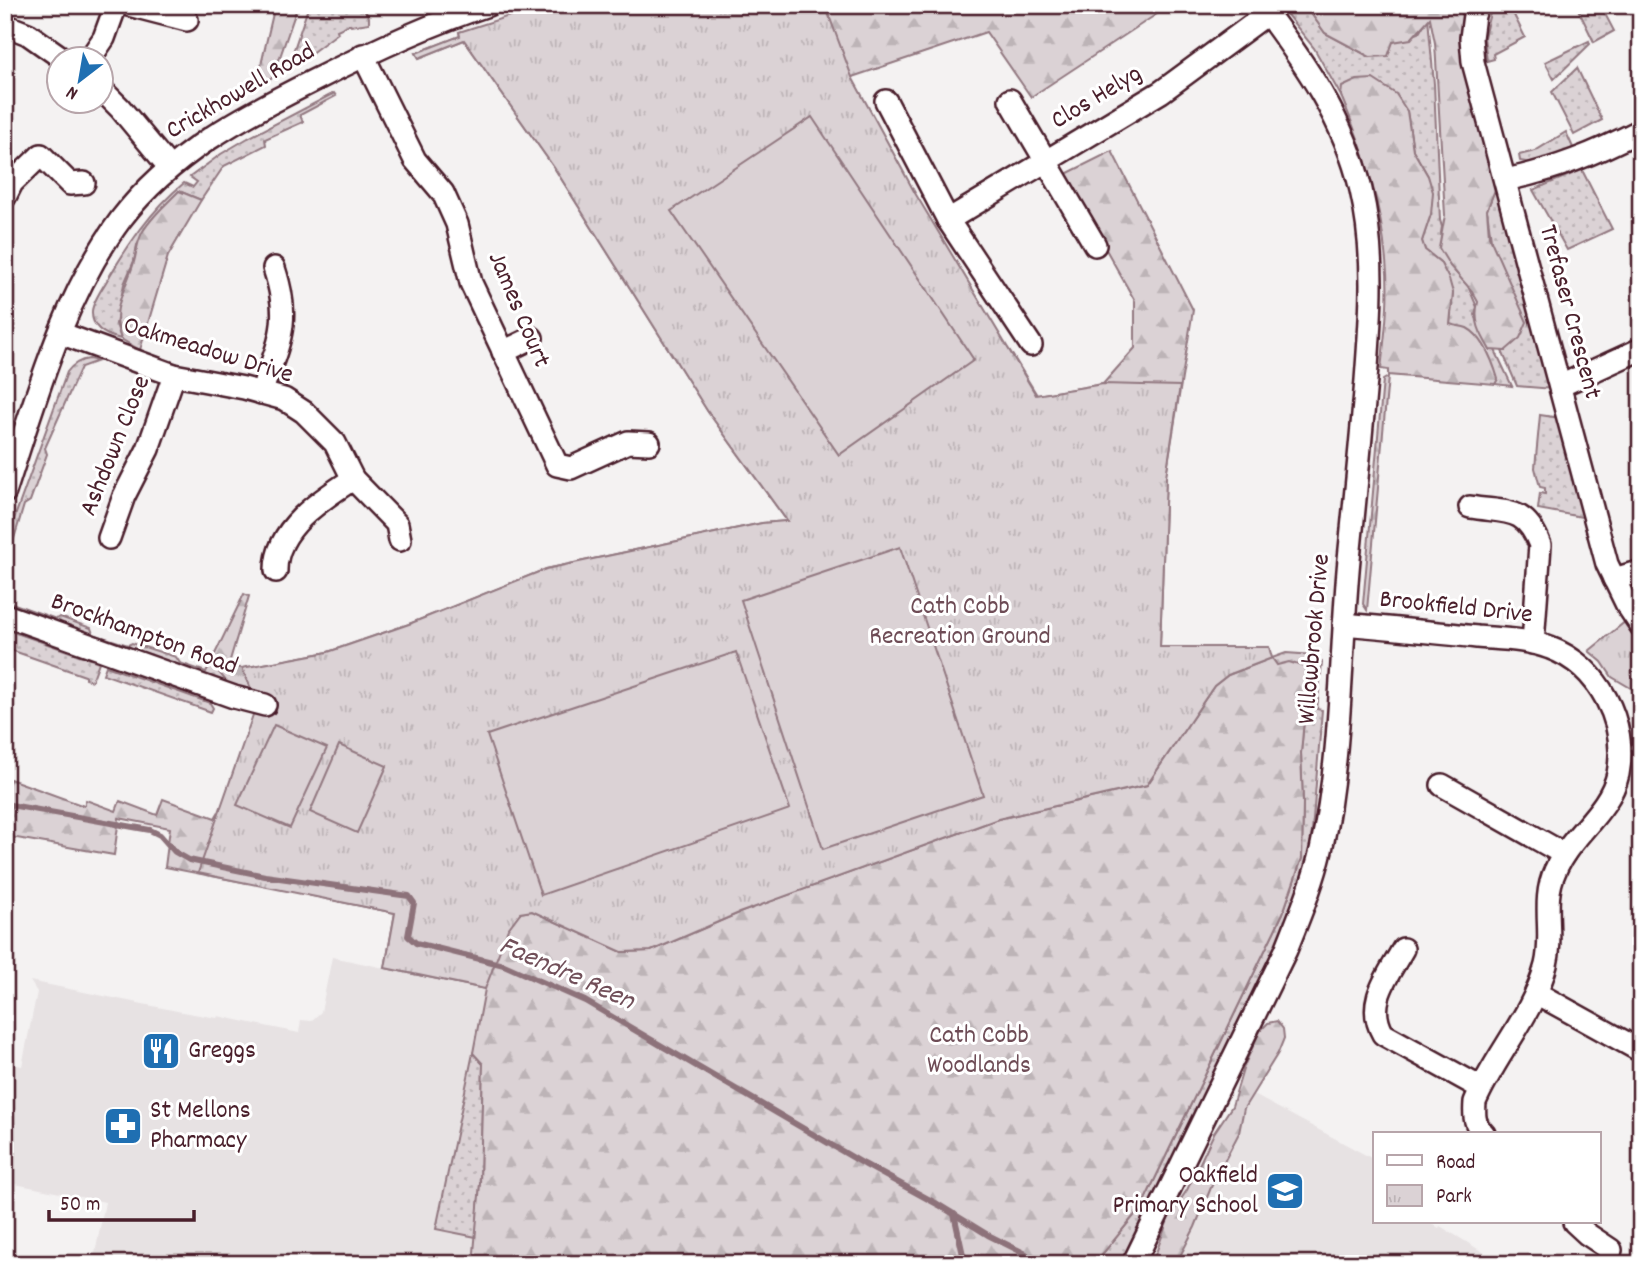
<svg xmlns="http://www.w3.org/2000/svg" width="1646" height="1269" font-family="Dekko,sans-serif">
  <defs>
    <pattern id="grass-dots" width="8" height="8" patternUnits="userSpaceOnUse" patternTransform="scale(1.75)"><rect width="8" height="8" fill="#dbd2d5"/><path d="M2 2h.1M6 6h.1" fill="none" stroke="#bdb4b7" stroke-width="1.8" stroke-linecap="round"/></pattern>
    <pattern id="forest-firs" width="22" height="20" patternUnits="userSpaceOnUse" patternTransform="scale(1.75)"><rect width="22" height="20" fill="#dbd2d5"/><path d="M5 1l3.5 6h-7zM16 11l3.5 6h-7z" fill="#bdb4b7"/></pattern>
    <pattern id="park-tufts" width="24" height="20" patternUnits="userSpaceOnUse" patternTransform="scale(1.75)"><rect width="24" height="20" fill="#dbd2d5"/><path d="M3 7l-1-3M5 7V3M7 7l1-3M15 17l-1-3M17 17v-4M19 17l1-3" fill="none" stroke="#bdb4b7"/></pattern>
  </defs>
  <rect width="100%" height="100%" fill="#f4f2f2"/>
  <filter id="ink" filterUnits="userSpaceOnUse"><feTurbulence type="fractalNoise" baseFrequency=".0143" numOctaves="2"/><feDisplacementMap in="SourceGraphic" scale="14" xChannelSelector="R" yChannelSelector="G"/><feConvolveMatrix kernelMatrix="1 2 1 2 8 2 1 2 1" color-interpolation-filters="sRGB"/></filter>
  <g filter="url(#ink)">
    <g fill="#e7e2e3">
      <path d="M332 957 485 989 476 1237 473 1264H93L105 1202 5 1182V1063L22 1066 37 992 30 981 182 1012 217 1018 218 1016 299 1033 301 1020 311 1021 321 1012Z"/>
      <path d="M1243 1089 1375 1160V1222H1429L1439 1228 1440 1226 1493 1258 1487 1264H1161Z"/>
    </g>
    <g fill="url(#grass-dots)" stroke="#927880" stroke-width="2">
      <path d="M309 5H366L368 8 365 11 369 17V23L351 26 350 24 337 30 338 33 290 69 288 67Z"/>
      <path d="M1279 5H1305L1325 33 1370 57 1393 42 1419 33 1428 18 1434 84 1440 220 1442 227 1441 233 1450 266 1468 286 1477 307 1475 315 1490 350H1495L1512 386 1495 384 1497 376 1450 325 1453 293 1440 262 1425 250 1422 241 1431 214 1428 176 1413 150 1407 111 1343 87 1341 96 1314 48Z"/>
      <path d="M1492 5H1509L1525 37 1493 54 1494 59 1487 61 1484 37Z"/>
      <path d="M1576 5H1622L1605 14 1614 31 1594 42Z"/>
      <path d="M1589 41 1590 44 1554 79 1545 62Z"/>
      <path d="M1577 68 1602 120 1574 135 1552 92Z"/>
      <path d="M334 93 336 96 300 115 303 122 265 139 266 145 224 166 201 200 179 191 137 245 134 261 124 284 116 324 121 339C107 336 91 329 92 311 93 302 101 290 106 282 128 245 151 210 184 183L193 187 197 182 190 177 221 154 248 138Z"/>
      <path d="M1566 132 1574 150 1538 164 1520 161 1519 155 1535 151Z"/>
      <path d="M1582 170 1612 229 1567 250 1533 190Z"/>
      <path d="M1496 187 1553 389 1517 386 1502 351H1506L1487 210Z"/>
      <path d="M89 359 98 361 81 367 45 448 47 454 30 501 24 505 5 569V544L67 372C73 364 79 360 89 359Z"/>
      <path d="M1540 415 1560 418 1587 518 1538 509 1540 493 1545 494V488L1540 487 1535 468Z"/>
      <path d="M5 599 6 601 56 619 60 617 91 628 93 634 128 645 132 643 176 657 180 663 206 672 211 662 231 687 5 606Z"/>
      <path d="M5 629 99 662 92 681 85 679V676L5 648Z"/>
      <path d="M1286 653 1315 655 1322 662 1317 709 1322 710 1312 832 1307 864 1298 893 1270 959 1122 1264H1093C1111 1246 1124 1226 1141 1208L1283 913 1302 858 1303 803 1301 753 1308 676 1277 665 1272 658Z"/>
      <path d="M106 666 210 703 213 708 211 712 103 674Z"/>
      <path d="M473 1053 483 1064 480 1184 476 1237 436 1229Z"/>
    </g>
    <g fill="url(#forest-firs)" stroke="#927880" stroke-width="2">
      <path d="M275 5H298L273 77 256 86Z"/>
      <path d="M617 5H1157L1160 12 1031 97 986 32 852 77 788 87 1010 351 1037 395 1103 384 1135 348V301L1064 175 1112 151 1193 310 1166 476 1160 647 1209 675 794 540 508 928 519 913 532 911 622 952 651 951 739 913 998 819 1147 785 1214 686 1228 675 1272 658 1277 665 1289 662 1305 667 1308 676 1301 753 1303 803 1302 858 1283 913 1141 1208C1124 1226 1111 1246 1093 1264H473L480 1184 483 1064 473 1053 485 989 385 968 395 913 307 895 281 698 231 687 211 662 244 594 249 596 228 667 242 668 328 652 409 624 546 569 762 523 787 521 708 412 555 169 464 40 419 58 416 53 460 36 459 32Z"/>
      <path d="M1305 5H1470L1496 187 1487 210 1489 236 1527 322 1520 338 1505 351 1490 350C1480 333 1473 321 1478 302L1472 291 1450 266 1439 248 1445 215 1435 43 1430 18 1411 39 1393 42 1388 56 1370 57 1325 33Z"/>
      <path d="M1373 79 1396 94 1407 111 1413 150 1428 176 1433 192 1431 214 1422 241 1425 250 1440 262 1449 279 1453 293 1450 324C1455 326 1462 326 1467 328 1484 337 1493 362 1498 379L1495 384 1388 375V370L1381 369C1385 334 1390 297 1386 261 1381 203 1364 149 1341 96L1342 87 1357 80Z"/>
      <path d="M179 191 201 200 168 256 140 350 121 339C110 306 125 293 134 262 137 251 137 241 143 231 153 215 166 204 179 191Z"/>
      <path d="M1388 377 1367 610 1363 604 1383 380Z"/>
      <path d="M10 779 84 806 86 800 116 811 120 801 157 815 163 799 215 818 218 813 247 883 165 867 170 828 119 818 114 855 5 836V785H8Z"/>
      <path d="M1277 1021 1283 1029 1284 1038 1278 1053 1244 1108 1239 1133 1212 1185 1195 1227 1176 1264H1152L1169 1217 1187 1190 1214 1133 1232 1106 1244 1066 1260 1031 1268 1023Z"/>
    </g>
    <g fill="url(#park-tufts)" stroke="#927880" stroke-width="2">
      <path d="M544 5H825L852 77 915 193 1036 395 1103 384 1180 386 1166 476 1160 647H1269L1272 658 1228 675 1214 686 1147 785 998 819 739 913 651 951 622 952 532 911 520 913 508 929 485 989 385 968 395 913 198 873 255 709 253 693 242 668 328 652 409 624 546 569 762 523 787 521 708 412 555 169 464 40 419 58 416 53 460 36 459 32Z"/>
      <path d="M1626 621 1641 638V694L1612 677 1602 662 1589 651Z"/>
    </g>
    <g fill="#dbd2d5" stroke="#927880" stroke-width="2">
      <path d="M812 117 974 360 839 455 671 211Z"/>
      <path d="M900 547 983 795 823 849 741 600Z"/>
      <path d="M736 652 790 809 541 895 487 735Z"/>
      <path d="M274 725 327 748 290 828 237 805Z"/>
      <path d="M339 745 387 766 357 833 310 812Z"/>
    </g>
    <g fill="none" stroke-linecap="round" stroke-linejoin="round">
      <g stroke="#8d727a" stroke-width="6">
        <path d="M5 804 150 830 160 835 175 852 189 860 265 876 409 896 414 903 408 936 416 943 504 965 585 1001 864 1164 939 1205 988 1235 1026 1254"/>
        <path d="M954 1214 965 1264"/>
      </g>
      <g stroke="#4a1f2b" stroke-width="26">
        <g id="minor">
          <path d="M129 5 187 20"/>
          <path d="M1478 5 1474 15 1471 38 1473 62 1607 564 1627 605 1641 626"/>
          <path d="M5 25 28 34 65 60"/>
          <path d="M363 55 415 160 443 193 457 224 471 283 557 465 571 468 628 442 649 443"/>
          <path d="M89 60 104 38 116 5"/>
          <path d="M102 90 120 108 169 167"/>
          <path d="M1010 100 1095 245"/>
          <path d="M886 101 948 220 1031 345"/>
          <path d="M1505 180C1555 170 1596 153 1641 130"/>
          <path d="M5 197 12 183 41 155 70 184 84 183"/>
          <path d="M948 220 1161 92 1267 14"/>
          <path d="M60 333 174 375 244 388 284 399 304 412 335 443 353 479 397 524 400 540"/>
          <path d="M503 352 532 338"/>
          <path d="M1560 386 1641 349"/>
          <path d="M261 393C279 342 292 322 274 268"/>
          <path d="M5 492C35 401 63 297 121 219 171 154 241 117 313 81 370 52 427 25 488 5"/>
          <path d="M1470 507C1507 513 1525 506 1540 545L1533 643"/>
          <path d="M109 538 124 496 148 449 174 375"/>
          <path d="M276 571C275 529 322 499 353 479"/>
          <path d="M1614 579 1641 571"/>
          <path d="M5 615 234 697 265 705"/>
          <path d="M1344 624C1388 628 1433 632 1477 637 1501 639 1528 639 1550 648 1599 666 1628 723 1618 774 1609 813 1570 835 1555 871 1541 901 1554 934 1546 965 1533 1015 1495 1055 1475 1102 1474 1116 1474 1124 1484 1134"/>
          <path d="M1442 785 1564 854"/>
          <path d="M1403 949C1388 976 1365 1003 1383 1034L1481 1088"/>
          <path d="M1536 993 1641 1051"/>
          <path d="M1574 1222 1587 1234 1611 1250 1607 1263"/>
          <path d="M1133 1264 1286 950C1299 917 1313 884 1321 850 1342 756 1340 655 1349 559 1355 500 1361 440 1366 380 1371 316 1376 254 1361 190 1345 120 1304 62 1261 5"/>
        </g>
      </g>
      <use href="#minor" stroke="#fff" stroke-width="21"/>
    </g>
  </g>
  <defs>
    <g id="restaurant-square" transform="scale(2.0125)"><rect x="-9" y="-9" width="18" height="18" rx="4" fill="#1f6fb2" stroke="#fff"/><path d="M-5-6h1v4h1v-4h1v4h1v-4h1v5L-1.5 .5V6h-2V.5L-5-1ZM5-6V6H3V1.5H1.5Q1.5-4 5-6Z" fill="#fff"/></g>
    <g id="pharmacy-square" transform="scale(2.0125)"><rect x="-9" y="-9" width="18" height="18" rx="4" fill="#1f6fb2" stroke="#fff"/><path d="M-2-6h4v4h4v4h-4v4h-4v-4h-4v-4h4Z" fill="#fff"/></g>
    <g id="school-square" transform="scale(2.0125)"><rect x="-9" y="-9" width="18" height="18" rx="4" fill="#1f6fb2" stroke="#fff"/><path d="M0-5L7-2L0 1L-7-2ZM-4 1L0 2.5L4 1V4Q0 6-4 4Z" fill="#fff"/></g>
  </defs>
  <g fill-rule="evenodd">
    <use href="#restaurant-square" x="161" y="1051"/>
    <use href="#pharmacy-square" x="123" y="1126"/>
    <use href="#school-square" x="1285" y="1191"/>
  </g>
  <g text-anchor="middle" dominant-baseline="central" stroke-width="6" stroke-linejoin="round" paint-order="stroke">
    <g font-size="26" fill="#4a1f2b" stroke="#fff">
      <text transform="translate(241 92) rotate(-30)">Crickhowell Road</text>
      <text transform="translate(1097 98) rotate(-31)">Clos Helyg</text>
      <text transform="translate(518 310) rotate(67)">James Court</text>
      <text transform="translate(1569 312) rotate(75)">Trefaser Crescent</text>
      <text transform="translate(208 351) rotate(17)">Oakmeadow Drive</text>
      <text transform="translate(116 446) rotate(-68)">Ashdown Close</text>
      <text transform="translate(1456 608) rotate(6)">Brookfield Drive</text>
      <text transform="translate(144 635) rotate(20)">Brockhampton Road</text>
      <text transform="translate(1315 639) rotate(-85)">Willowbrook Drive</text>
    </g>
    <g font-size="26" fill="#6e4c56" stroke="#fff">
      <text x="960" y="607">Cath Cobb<tspan x="960" dy="30">Recreation Ground</tspan></text>
      <text x="979" y="1036">Cath Cobb<tspan x="979" dy="30">Woodlands</tspan></text>
    </g>
    <g font-size="26" fill="#4a1f2b" stroke="#fff" text-anchor="start">
      <text x="188" y="1051">Greggs</text>
      <text x="150" y="1111">St Mellons<tspan x="150" dy="30">Pharmacy</tspan></text>
      <text x="1258" y="1176" text-anchor="end">Oakfield<tspan x="1258" dy="30">Primary School</tspan></text>
    </g>
    <g font-size="28" font-style="italic" fill="#714f59" stroke="#fff">
      <text transform="translate(566 975) rotate(24)">Faendre Reen</text>
    </g>
  </g>
  <rect width="1646" height="1269" fill="none" stroke="#fff" stroke-width="28"/>
  <rect x="14" y="14" width="1618" height="1241" fill="none" stroke="#4a1f2b" stroke-width="2.5" filter="url(#ink)"/>
  <rect x="1373" y="1132" width="228" height="91" fill="#ffffff" stroke="#b7a5aa" stroke-width="2"/>
  <rect x="1387" y="1155" width="35" height="10" fill="#ffffff" stroke="#b7a5aa" stroke-width="2"/>
  <text x="1436" y="1168" font-size="21" fill="#4a1f2b">Road</text>
  <rect x="1387" y="1185" width="35" height="21" fill="url(#park-tufts)" stroke="#b7a5aa" stroke-width="2"/>
  <text x="1436" y="1202" font-size="21" fill="#4a1f2b">Park</text>
  <g transform="translate(80 80) rotate(211)"><circle r="33" fill="#ffffff" stroke="#b7a5aa" stroke-width="2"/>
  <path d="M0-5L12 26L0 18L-12 26Z" fill="#1f6fb2"/>
  <text y="-10" font-size="19" font-weight="bold" text-anchor="middle" fill="#4a1f2b">N</text>
  </g>
  <path d="M49 1210v10h145v-10" fill="none" stroke="#4a1f2b" stroke-width="3.5"/>
  <text x="60" y="1210" font-size="21" fill="#4a1f2b" stroke="#ffffff" stroke-width="5" paint-order="stroke">50 m</text>
</svg>
